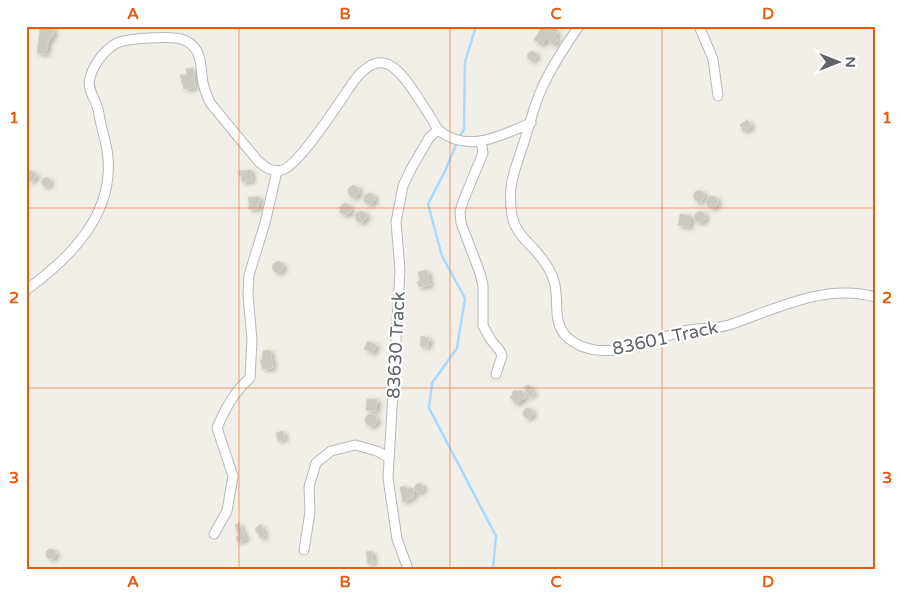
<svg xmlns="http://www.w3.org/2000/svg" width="901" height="595" font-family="'Varela Round',sans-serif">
  <defs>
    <filter id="shadow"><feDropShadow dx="3" dy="2" stdDeviation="2.5" flood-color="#0004"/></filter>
  </defs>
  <rect width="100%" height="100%" fill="#f1efe8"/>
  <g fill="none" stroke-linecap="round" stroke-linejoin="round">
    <g stroke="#aadaff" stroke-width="2.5">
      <path d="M459 137 464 130 465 62 476 26"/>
      <path d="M457 142 446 169 428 204 442 256 465 298 457 348 432 383 429 408 496 536 493 569"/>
    </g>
  </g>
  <g fill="#cccac5" stroke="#d6d1c6" filter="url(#shadow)">
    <path d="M42 26H52V30H54L53 37H51L48 43 46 54 37 53 40 28H41Z"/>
    <path d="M544 26H551L557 32V34L555 37 558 39 554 45 546 39 542 45 534 40 542 27 543 28Z"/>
    <circle cx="532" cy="56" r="4.5"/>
    <path d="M193 68 195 88 184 89 180 75H187L186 69Z"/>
    <path d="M747 120 752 126 744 132 740 125Z"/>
    <path d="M251 170 252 181 242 182 241 175 239 176V171Z"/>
    <circle cx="31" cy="176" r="5"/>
    <circle cx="46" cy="182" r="4.5"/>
    <path d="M353 185 359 188V194L354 198 349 195 348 189Z"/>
    <circle cx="699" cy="196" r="5.5"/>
    <path d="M369 193 374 195 375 201 370 205 364 202V196Z"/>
    <circle cx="712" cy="202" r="6"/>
    <path d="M248 197H260V203H258V209H249V204H251L249 203Z"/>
    <path d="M345 203 350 206 351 212 346 215 340 213V207Z"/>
    <path d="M360 211 366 213V219L361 223 356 220 355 214Z"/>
    <circle cx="700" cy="217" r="5.5"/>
    <path d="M680 214 691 216 689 227 678 225Z"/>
    <circle cx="278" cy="267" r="5.5"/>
    <path d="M427 270 430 285 419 287 417 282 420 281 418 272Z"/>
    <path d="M421 336 429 338 428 347 420 346Z"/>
    <path d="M368 341 377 345 373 353 364 349Z"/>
    <path d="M270 350 273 368 263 369 260 360H262L263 351Z"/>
    <path d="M529 385 534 394 530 397 524 387Z"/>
    <path d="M516 390 517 392 521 390 526 397 516 404 510 397 513 394 512 392Z"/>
    <path d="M367 399H377L376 411 366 410Z"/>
    <circle cx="528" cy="413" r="5"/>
    <circle cx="371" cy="420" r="6"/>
    <path d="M283 431 285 439 278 441 276 433Z"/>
    <circle cx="419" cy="488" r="4.5"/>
    <path d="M406 486V489L413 488 414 497 403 502 400 487Z"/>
    <path d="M239 523 246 539 238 542 236 537 239 536 235 525Z"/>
    <path d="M261 524 265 536 261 538 255 529Z"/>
    <circle cx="51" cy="554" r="5"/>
    <path d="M372 551 373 564H368L366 552Z"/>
  </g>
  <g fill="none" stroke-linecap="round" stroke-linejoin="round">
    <g stroke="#b5b8bc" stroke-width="11">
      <g id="minor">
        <path d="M579 26C565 46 552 66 542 88 534 105 530 124 524 142 515 170 507 185 512 215 514 229 524 239 534 249 542 258 551 270 554 281 560 301 551 323 568 338 601 366 649 340 684 331 699 328 715 329 729 325 776 309 825 283 875 297"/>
        <path d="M699 26 713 59 718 96"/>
        <path d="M481 141 483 153 464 199 460 211 461 223 480 273 483 286V326L491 340 500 351 502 356 496 374"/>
        <path d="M26 290C69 259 113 216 108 158 107 143 101 129 99 114 98 102 86 90 90 78 93 65 105 49 117 43 129 38 169 36 181 39 186 40 190 43 194 47 202 56 201 71 203 83 205 91 207 97 211 104L258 161C265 167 272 173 282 170 299 166 342 98 354 81 380 47 397 66 415 93 423 105 431 117 438 130 469 154 499 136 531 123"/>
        <path d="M214 534 227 511 233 476 217 428C225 409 234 392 250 378L252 340 248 295 249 275 265 223 277 171"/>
        <path d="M304 550 310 512 309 487 316 463 331 451 355 445 377 451 389 458"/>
        <path d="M408 569 397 539 388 478 400 270 396 222 403 186 411 169 429 138 438 130"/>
      </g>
    </g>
    <use href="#minor" stroke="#fff" stroke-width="9"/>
  </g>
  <path fill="none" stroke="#e8590c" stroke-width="1" stroke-opacity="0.55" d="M239 26V569M450 26V569M662 26V569M26 208H875M26 388H875"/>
  <g text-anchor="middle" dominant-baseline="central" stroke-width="4.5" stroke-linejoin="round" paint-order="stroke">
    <g font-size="18" fill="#5f6368" stroke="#fff">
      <text transform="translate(665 338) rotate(-12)">83601 Track</text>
      <text transform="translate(396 345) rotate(-87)">83630 Track</text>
    </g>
  </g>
  <rect width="901" height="595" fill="none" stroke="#ffffff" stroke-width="55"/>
  <g transform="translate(838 62) rotate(90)" stroke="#ffffff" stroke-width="4" paint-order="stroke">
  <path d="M0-4L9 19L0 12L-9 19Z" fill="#5f6368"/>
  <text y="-8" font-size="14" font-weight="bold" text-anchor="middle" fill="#5f6368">N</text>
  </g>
  <rect x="28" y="28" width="846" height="540" fill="none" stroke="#e8590c" stroke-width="2"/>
  <g font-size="16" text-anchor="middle" font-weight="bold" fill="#e8590c">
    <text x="133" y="19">A</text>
    <text x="345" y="19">B</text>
    <text x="556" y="19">C</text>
    <text x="768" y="19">D</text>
    <text x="14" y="123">1</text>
    <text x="887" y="123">1</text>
    <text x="14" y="303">2</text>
    <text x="887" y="303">2</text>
    <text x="14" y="483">3</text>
    <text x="887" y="483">3</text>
    <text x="133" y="587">A</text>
    <text x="345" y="587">B</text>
    <text x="556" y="587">C</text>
    <text x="768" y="587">D</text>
  </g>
</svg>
